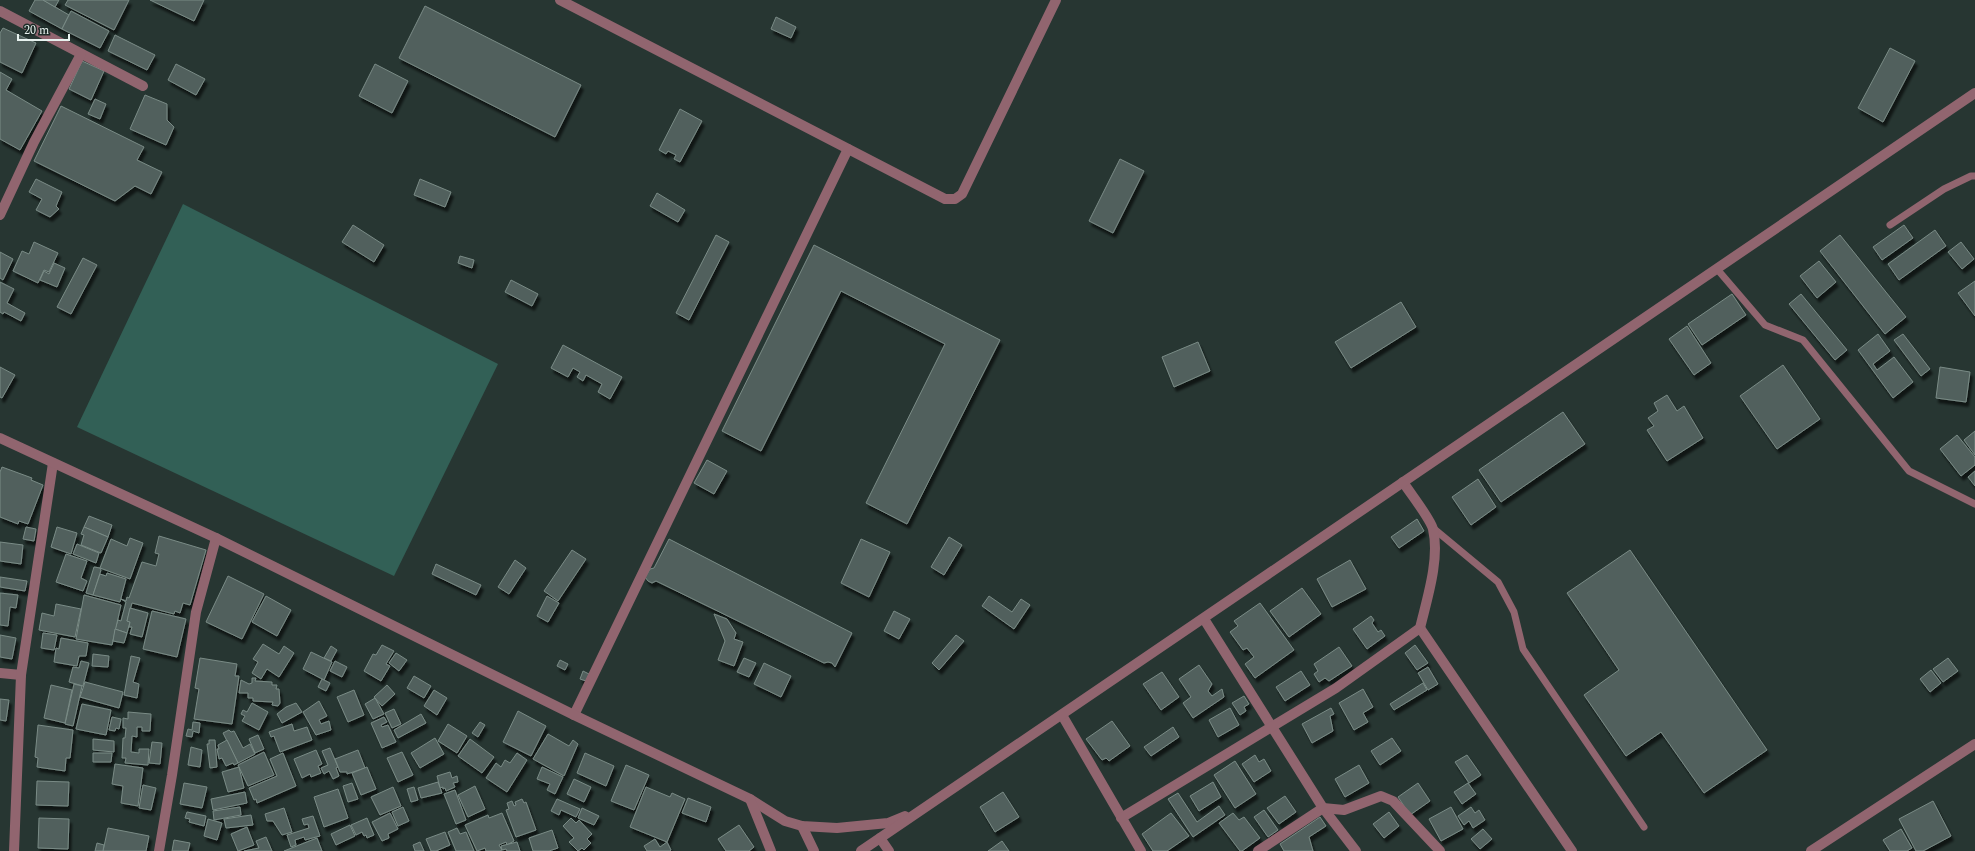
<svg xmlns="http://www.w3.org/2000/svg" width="1975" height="851" font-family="Spectral,serif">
  <defs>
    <filter id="shadow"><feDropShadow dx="2.5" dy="4.5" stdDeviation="1" flood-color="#0009"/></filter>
  </defs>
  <rect width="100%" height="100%" fill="#273632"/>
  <path fill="#326056" d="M183 204 498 364 394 576 77 427Z"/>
  <g fill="#51615d" stroke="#7a8b86" filter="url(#shadow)">
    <path d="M35 0H43L69 15 62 29 29 11Z"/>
    <path d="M43 0H59L55 7Z"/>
    <path d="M68 0H129L114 30 65 5Z"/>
    <path d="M150 0H204L194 21Z"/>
    <path d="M425 6 581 85 555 137 399 58Z"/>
    <path d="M71 11 109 31 100 48 62 29Z"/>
    <path d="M776 17 796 27 791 38 771 29Z"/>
    <path d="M3 28 36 43 22 73 0 62V33Z"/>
    <path d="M115 35 155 55 147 70 108 51Z"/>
    <path d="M1890 48 1915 61 1883 122 1858 108Z"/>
    <path d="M82 61 104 71 91 100 69 89Z"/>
    <path d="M176 64 205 79 196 95 168 80Z"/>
    <path d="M375 64 408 81 392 113 359 96Z"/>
    <path d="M0 72 12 79 6 90 42 111 20 150 0 139Z"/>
    <path d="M145 95 167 104V120L174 127 166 145 130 129Z"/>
    <path d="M95 99 106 104 100 119 88 114Z"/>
    <path d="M61 106 144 147 137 160 162 172 151 194 135 186 115 201 34 161Z"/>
    <path d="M680 109 702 121 680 162 674 159 676 155 668 151 666 154 659 150Z"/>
    <path d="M1120 159 1144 171 1113 233 1089 221Z"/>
    <path d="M36 179 62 192 56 206 59 209 50 217 36 210 42 199 29 192Z"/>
    <path d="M420 179 451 192 445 207 414 195Z"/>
    <path d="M657 193 685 210 678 222 650 206Z"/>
    <path d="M353 225 384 245 374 262 342 242Z"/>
    <path d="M1904 225 1913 238 1882 260 1873 247Z"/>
    <path d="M1935 230 1946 246 1899 280 1888 264Z"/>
    <path d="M716 235 729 242 689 320 676 313Z"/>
    <path d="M1840 235 1906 317 1885 334 1820 251Z"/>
    <path d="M34 242 58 253 49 272 44 270 38 283 13 271 22 251 29 254Z"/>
    <path d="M1961 242 1974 259 1962 269 1948 252Z"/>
    <path d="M814 245 1000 340 907 524 866 503 945 344 841 291 761 451 722 431Z"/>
    <path d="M0 252 13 259 3 280 0 278Z"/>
    <path d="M460 256 474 260 472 268 458 263Z"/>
    <path d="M83 258 97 265 71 314 57 307Z"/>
    <path d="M1819 261 1836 282 1817 298 1800 276Z"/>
    <path d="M54 263 65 268 57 287 40 280 44 271 49 274Z"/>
    <path d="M511 280 538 294 532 306 505 292Z"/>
    <path d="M1975 281V316L1958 293Z"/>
    <path d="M0 282 14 289 7 303 25 313 21 321 4 312 3 314 0 312Z"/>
    <path d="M1732 294 1746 315 1702 345 1688 324Z"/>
    <path d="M1801 294 1847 350 1835 360 1789 304Z"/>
    <path d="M1401 302 1416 327 1351 368 1335 342Z"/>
    <path d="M1687 326 1711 363 1694 375 1669 339Z"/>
    <path d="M1878 334 1890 351 1873 364 1877 370 1894 357 1913 382 1893 398 1858 350Z"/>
    <path d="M1903 334 1930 369 1921 376 1894 340Z"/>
    <path d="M1198 342 1210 371 1174 387 1162 357Z"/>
    <path d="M563 345 622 377 610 399 598 392 602 384 586 375 583 381 577 377 580 372 573 368 568 377 551 368Z"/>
    <path d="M1783 365 1820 419 1777 449 1740 396Z"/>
    <path d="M0 367 15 375 2 398 0 397Z"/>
    <path d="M1940 367 1970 372 1966 402 1936 398Z"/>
    <path d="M1667 395 1677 411 1684 406 1703 438 1667 461 1647 430 1654 426 1648 418 1658 411 1654 403Z"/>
    <path d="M1563 412 1585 444 1501 502 1479 470Z"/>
    <path d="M1975 431V455L1964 440Z"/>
    <path d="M1957 435 1975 457V465L1961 476 1940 449Z"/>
    <path d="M707 460 727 471 714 494 694 483Z"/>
    <path d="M2 467 32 478 31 480 43 485 28 524 19 521 18 524 0 517V472Z"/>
    <path d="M1975 471V486L1968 477Z"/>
    <path d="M1478 479 1496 507 1471 525 1452 497Z"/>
    <path d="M89 516 112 525 108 537 84 527Z"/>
    <path d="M1417 519 1424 531 1399 548 1391 537Z"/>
    <path d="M26 527 36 529 34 541 23 539Z"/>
    <path d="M57 527 77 533 71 554 51 547Z"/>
    <path d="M84 527 108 537 101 553 81 545 84 535 81 534Z"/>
    <path d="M159 536 206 550 190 605 183 603 180 613 175 611 174 614 132 603 127 621 130 622 127 633 115 629 118 620 121 621 126 602 121 599 126 601 127 597 129 598 142 562 156 566 159 554 155 553Z"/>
    <path d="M949 537 962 545 944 575 931 567Z"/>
    <path d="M130 538 143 543 130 579 100 568 111 539 127 546Z"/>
    <path d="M669 539 852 633 835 667 832 663 828 662 824 663 656 581 652 583 648 581 645 577 650 569 654 568Z"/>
    <path d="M861 539 890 552 869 597 841 583Z"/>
    <path d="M0 542 23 545 21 564 0 561Z"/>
    <path d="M77 544 99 553 96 563 73 554Z"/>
    <path d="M572 550 586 559 558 601 544 591Z"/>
    <path d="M1630 550 1767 750 1704 793 1661 732 1626 756 1584 695 1619 670 1567 593Z"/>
    <path d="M66 554 87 561 81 578 87 581 83 591 56 582Z"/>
    <path d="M515 560 526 568 509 594 498 587Z"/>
    <path d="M1350 560 1366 589 1332 607 1317 579Z"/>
    <path d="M436 564 481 585 476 595 432 574Z"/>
    <path d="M94 567 100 568 101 570 93 595 86 593Z"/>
    <path d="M107 573 126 579 120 602 93 595 100 574 106 576Z"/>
    <path d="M228 576 264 594 242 639 206 622Z"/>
    <path d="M0 577 27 581 25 591 0 587Z"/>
    <path d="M1302 588 1321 614 1289 637 1270 611Z"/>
    <path d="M0 593 18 595 16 608 10 607 8 626 0 625Z"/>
    <path d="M84 595 121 605 112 645 76 639Z"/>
    <path d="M266 596 291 610 277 636 252 622Z"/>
    <path d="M547 596 559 603 548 622 537 616Z"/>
    <path d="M989 596 1012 612 1021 599 1030 605 1014 629 982 606Z"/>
    <path d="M1260 603 1294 650 1255 678 1245 664 1254 657 1247 648 1243 650 1230 632 1238 626 1234 621Z"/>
    <path d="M56 604 81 609 75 637 39 630 42 613 54 616Z"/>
    <path d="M130 608 148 613 142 637 130 634 132 627H129L130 622 127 621Z"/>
    <path d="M152 611 186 619 177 657 143 649Z"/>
    <path d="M894 611 910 619 899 639 884 631Z"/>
    <path d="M714 614 727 619 736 633 734 639 743 642 734 666 718 660 725 641Z"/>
    <path d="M1371 616 1374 620 1372 623 1378 632 1381 630 1385 636 1367 649 1353 629Z"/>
    <path d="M115 629 127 633 124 643 113 641Z"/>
    <path d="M43 633 57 635 54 650 41 648Z"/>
    <path d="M0 635 16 638 12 659 0 657Z"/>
    <path d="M956 635 964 641 939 670 932 663Z"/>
    <path d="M61 638 88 643 86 656H79L77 666 54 662 56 648 59 649Z"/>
    <path d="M263 644 279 654 284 646 294 653 279 677 267 669 261 679 252 673 258 662 253 659Z"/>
    <path d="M382 645 394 651 386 664 390 666 381 681 364 671 373 654 376 655Z"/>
    <path d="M1415 645 1428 663 1417 670 1405 653Z"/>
    <path d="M331 646 337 650 331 661 324 658Z"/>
    <path d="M1339 647 1352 666 1329 681 1325 678 1319 682 1314 674 1318 671 1314 664Z"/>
    <path d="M311 652 332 662 324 680 303 669Z"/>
    <path d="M396 653 407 660 399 671 389 663Z"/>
    <path d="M93 654 109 656 108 667 92 666Z"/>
    <path d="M131 656 140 658 133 682 139 684 137 698 124 695Z"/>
    <path d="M200 658 237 664 235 676H239L232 724 194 719 199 689 195 688Z"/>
    <path d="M744 658 756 663 749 677 737 672Z"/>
    <path d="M1948 658 1958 671 1943 682 1933 669Z"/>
    <path d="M560 660 568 664 565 670 557 666Z"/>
    <path d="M81 661 89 663 83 686 69 682 73 667 79 668Z"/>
    <path d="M335 661 347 667 342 677 330 671Z"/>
    <path d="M764 663 791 676 781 697 754 684Z"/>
    <path d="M1199 665 1212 684 1208 691 1212 696 1222 689 1224 697 1193 718 1183 703 1191 697 1179 679Z"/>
    <path d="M1428 667 1438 684 1428 690 1418 673Z"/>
    <path d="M1931 670 1941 683 1930 692 1920 679Z"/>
    <path d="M583 671 589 674 586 681 580 679Z"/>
    <path d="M1301 671 1310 685 1285 701 1276 687Z"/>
    <path d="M1162 672 1179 697 1161 710 1143 684Z"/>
    <path d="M414 676 431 686 424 698 407 688Z"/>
    <path d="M252 678H256L255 681 272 682V685H277L276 689H279L280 703 278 706 272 705 273 702 253 701V698H248V693H239L241 680 249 684 252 683Z"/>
    <path d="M322 679 330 683 326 691 318 687Z"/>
    <path d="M85 682 123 692 119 708 80 697Z"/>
    <path d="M1423 683 1427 690 1394 710 1390 704Z"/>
    <path d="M74 684 82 686 73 726 65 724Z"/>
    <path d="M51 685 72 690 65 723 44 718Z"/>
    <path d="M387 685 395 694 382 706 374 697Z"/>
    <path d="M1363 689 1373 707 1363 713 1368 722 1354 730 1339 703Z"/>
    <path d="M354 690 364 715 348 722 337 697Z"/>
    <path d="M434 690 447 698 437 715 424 706Z"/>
    <path d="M1244 696 1249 704 1244 707 1246 711 1240 715 1232 703Z"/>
    <path d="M375 698 384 714 373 719 365 704Z"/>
    <path d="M0 699 9 700 6 721 0 720Z"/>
    <path d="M319 701 327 716 319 720 321 724 329 721 331 730 316 735 303 712Z"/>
    <path d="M252 703 268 712 259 730 242 721 245 716 241 714 243 710 247 712Z"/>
    <path d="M296 703 302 712 282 723 277 714 286 707Z"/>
    <path d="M82 704 111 710 106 735 76 729Z"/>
    <path d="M1230 708 1239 725 1218 737 1209 720Z"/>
    <path d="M1331 708 1334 714 1330 716 1333 731 1312 743 1302 724Z"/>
    <path d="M394 709 401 724 392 728 385 713Z"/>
    <path d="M518 711 546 726 531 756 503 742Z"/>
    <path d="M128 712 151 714 150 731H142V727H137V737L132 736 131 752 139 753V749H149L148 765 125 763 126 758H122L123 738H125L126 728H123V718L128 719Z"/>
    <path d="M421 714 426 723 398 738 394 730Z"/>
    <path d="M112 717 121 719 119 729 116 728 115 731 109 730Z"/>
    <path d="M384 717 387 722 381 725 382 727 388 725 396 742 382 748 371 723Z"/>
    <path d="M1112 721 1130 746 1109 761 1106 758 1102 760 1086 739Z"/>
    <path d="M193 722 200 723 199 733 193 731 192 737 186 736 188 729 192 730Z"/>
    <path d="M480 722 485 725 478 737 472 733Z"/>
    <path d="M292 724 294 731 307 727 312 740 280 752 274 736 271 737 269 732Z"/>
    <path d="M448 724 467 736 457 753 438 741Z"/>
    <path d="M38 725 73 730 70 758H66L65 771 37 767 38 758 35 757Z"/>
    <path d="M1173 727 1179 737 1151 756 1144 747Z"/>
    <path d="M229 730 231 732 234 731 243 748 250 744 255 754 238 763 223 733Z"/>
    <path d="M548 734 569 746 573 740 578 744 564 776 533 759Z"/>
    <path d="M258 735 264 749 255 753 249 739Z"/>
    <path d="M435 738 444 754 420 768 411 753Z"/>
    <path d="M1392 738 1401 751 1380 765 1371 751Z"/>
    <path d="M93 739 114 741V752L93 750Z"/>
    <path d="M470 739 494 757 482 773 458 756Z"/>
    <path d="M209 740H215L217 767 210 768 207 744H209Z"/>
    <path d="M227 740 238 763 234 765 233 763 226 766 222 758 219 759 217 749H219L218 745Z"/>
    <path d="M152 742 162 743 160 764 149 763Z"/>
    <path d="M191 747 202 750 200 767 188 765Z"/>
    <path d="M330 748 338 767 336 768 339 776 333 779 329 771 324 774 321 768 328 765 322 751Z"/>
    <path d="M316 750 322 764 318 766 321 773 311 777 310 774 302 778 294 759Z"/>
    <path d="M358 750 365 768 347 774V772H340L335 759Z"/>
    <path d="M264 752 274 775 248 786 238 765Z"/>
    <path d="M402 752 413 775 398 782 387 758Z"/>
    <path d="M93 753H112L111 762H93Z"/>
    <path d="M283 753 296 786 257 803 256 799 254 800 249 788 277 776 270 759Z"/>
    <path d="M517 753 527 760 507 792 486 778 496 763 501 767 505 760 510 763Z"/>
    <path d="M585 753 614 766 606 786 577 773Z"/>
    <path d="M1255 755 1259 762 1264 759 1271 771 1254 782 1242 764Z"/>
    <path d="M1467 755 1481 775 1469 783 1455 762Z"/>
    <path d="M1235 761 1256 794 1235 808 1214 775Z"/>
    <path d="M115 764 143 768 138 806 121 803 123 786 112 784Z"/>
    <path d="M626 765 649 775 634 810 611 801Z"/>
    <path d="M1359 765 1369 783 1345 797 1335 779Z"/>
    <path d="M239 767 244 788 228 792 222 772Z"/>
    <path d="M367 767 376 789 361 795 352 773Z"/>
    <path d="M542 767 563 777 555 794 547 790 550 784 537 779Z"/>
    <path d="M450 772 452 778 457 776 458 782 453 783 455 787 446 791 445 788 443 789V787L440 788 437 776Z"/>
    <path d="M574 779 591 787 584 802 567 794Z"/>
    <path d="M37 781 69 782 68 806 36 805Z"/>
    <path d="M438 782 442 793 421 798 418 788Z"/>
    <path d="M1213 782 1221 797 1199 811 1190 796Z"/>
    <path d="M184 783 207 787 202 808 180 804Z"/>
    <path d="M352 783 358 799 348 802 343 786Z"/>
    <path d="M1418 783 1430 801 1410 815 1398 797Z"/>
    <path d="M1468 783 1476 794 1462 804 1454 792Z"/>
    <path d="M143 785 156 788 151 810 139 808Z"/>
    <path d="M475 786 485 809 468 817 458 795Z"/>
    <path d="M393 787 401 806 380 815 371 797Z"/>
    <path d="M414 787 418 800 411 802 407 789Z"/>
    <path d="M646 787 670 797 672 793 685 799 667 842 630 827Z"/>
    <path d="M338 789 348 818 324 827 314 797Z"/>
    <path d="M455 790 466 820 456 824 444 794Z"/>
    <path d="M245 792 247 803 213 810 211 799Z"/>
    <path d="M1003 792 1019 817 995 832 980 807Z"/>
    <path d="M1178 793 1197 822 1219 806 1225 815 1193 837 1168 799Z"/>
    <path d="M1285 796 1296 812 1279 824 1267 808Z"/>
    <path d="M688 798 711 807 706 822 682 813Z"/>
    <path d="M522 799 524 803 526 802 536 830 516 837 506 810 509 809 507 803 512 801 514 806 516 805 515 802Z"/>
    <path d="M557 799 580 809 576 817 561 810 559 815 551 811Z"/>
    <path d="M1933 801 1951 836 1923 851H1916L1899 819Z"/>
    <path d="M240 807 241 815 214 820 213 811Z"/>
    <path d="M403 807 409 821 398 826 392 812Z"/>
    <path d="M1451 807 1463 829 1441 841 1429 819Z"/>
    <path d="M1471 807 1475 813 1479 810 1485 820 1473 828 1469 821 1464 825 1458 816Z"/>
    <path d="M284 808 292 832 282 835 273 821H267L265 814Z"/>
    <path d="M582 808 599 816 594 825 578 818Z"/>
    <path d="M1264 810 1278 830 1268 837 1254 817Z"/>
    <path d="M187 812 206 816 204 826 189 822 190 819 185 818Z"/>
    <path d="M1389 812 1399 826 1384 838 1373 824Z"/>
    <path d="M390 813 398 829 388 834 389 838 382 841 372 822Z"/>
    <path d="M502 813 514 841 507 845 506 842 499 845 502 850 500 851H486L485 848 477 851 465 825 488 815 489 818Z"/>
    <path d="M1171 813 1189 836 1167 851H1153L1142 834Z"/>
    <path d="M1233 813 1239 820 1244 817 1260 838 1242 851H1240L1219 823Z"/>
    <path d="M251 815 253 825 226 828 224 819Z"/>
    <path d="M313 816 320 836 305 840 304 837 295 840 296 845 291 847 287 835 309 828 308 824 304 825 302 819Z"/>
    <path d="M1320 817 1326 826 1309 837 1313 851H1284L1280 844Z"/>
    <path d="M39 818 69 819 68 849 38 848Z"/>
    <path d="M367 818 374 835 367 838 366 835 364 836 362 832 356 835 351 825Z"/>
    <path d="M571 818 576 823 579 820 592 834 587 839 591 843 584 850 582 848 578 851 569 842 574 838 563 826Z"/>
    <path d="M208 819 222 823 217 840 204 836Z"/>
    <path d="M350 825 355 836 336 845 331 834Z"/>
    <path d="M739 825 754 847 749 851H726L718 839Z"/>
    <path d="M247 827 254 845 238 851 231 834Z"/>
    <path d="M108 828 149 836 146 851H103Z"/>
    <path d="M457 828 460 834 466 832 474 851H456L448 832Z"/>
    <path d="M1483 829 1492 839 1480 849 1471 839Z"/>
    <path d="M1901 829 1912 848 1907 851H1890L1883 840Z"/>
    <path d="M552 830 558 848 549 851H533L529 838Z"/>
    <path d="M445 832 450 845 436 851H431L426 839Z"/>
    <path d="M266 837 272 851H244L259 848 256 841Z"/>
    <path d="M317 838 322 851H284Z"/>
    <path d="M655 839 660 847 667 842 671 850 670 851H647L644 846Z"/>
    <path d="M174 840 190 843 188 851H172Z"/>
    <path d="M1002 841 1009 851H988Z"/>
    <path d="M420 842 424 851H415L413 845Z"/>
    <path d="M517 842 520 851H507L506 849 502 850 501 846Z"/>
    <path d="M97 843 104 845 103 851H95Z"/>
  </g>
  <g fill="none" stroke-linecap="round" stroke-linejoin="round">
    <g stroke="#91656f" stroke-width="7">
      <path d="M1890 225 1944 189 1971 176H1975"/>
      <path d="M1717 269 1765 325 1803 340 1909 471 1975 504"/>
      <path d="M1433 528 1498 582 1514 612 1523 649 1644 827"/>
    </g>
    <g stroke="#91656f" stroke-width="10">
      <path d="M560 0 945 199H955L962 194 1056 0"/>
      <path d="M0 11 143 86"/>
      <path d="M0 215 34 142 81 54"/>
      <path d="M1204 619 1323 808 1356 851"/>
      <path d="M1420 628 1572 851"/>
      <path d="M0 673 21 675"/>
      <path d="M574 715 848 149"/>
      <path d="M1062 715 1141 851"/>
      <path d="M1121 818 1336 688 1420 628C1427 599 1440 559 1433 529 1430 518 1410 493 1403 482"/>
      <path d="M880 838 889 851"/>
      <path d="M14 851 21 675 53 463"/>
      <path d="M159 851 172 775 196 612 216 538"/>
      <path d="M1258 851 1323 808 1344 810 1381 796 1393 801 1440 851"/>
      <path d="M1811 851 1975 744"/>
    </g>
    <g stroke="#91656f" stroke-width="10">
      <path d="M0 438 216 538 574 715 750 799 785 821 802 826 837 828 888 823 905 816"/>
      <path d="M750 799 771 851"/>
      <path d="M802 826 814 851"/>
      <path d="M861 851 1975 93"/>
    </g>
  </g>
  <path d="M18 34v6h51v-6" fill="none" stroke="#e8f2ef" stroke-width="2"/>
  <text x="24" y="34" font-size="12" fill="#e8f2ef" stroke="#1d2c28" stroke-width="3" paint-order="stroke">20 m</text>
</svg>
